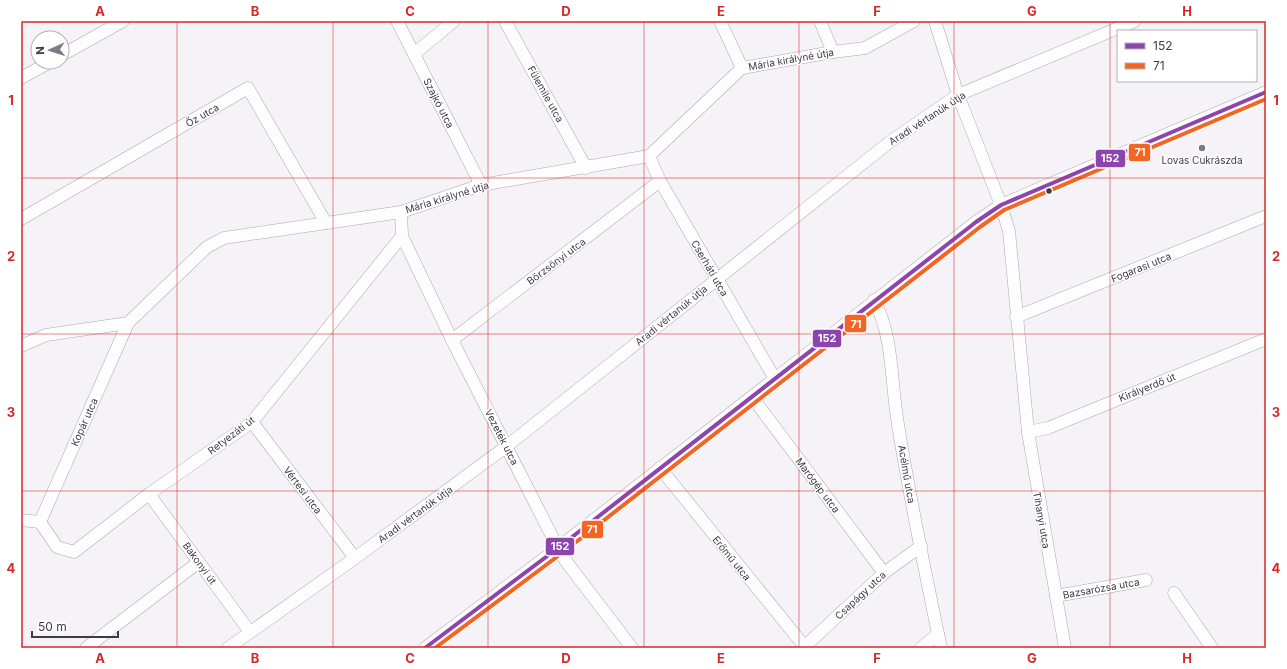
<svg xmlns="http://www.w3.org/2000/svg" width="1287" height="669" font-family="Inter,sans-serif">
  <rect width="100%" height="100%" fill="#f5f2f8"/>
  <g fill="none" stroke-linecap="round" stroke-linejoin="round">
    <g stroke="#aca8af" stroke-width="13">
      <g id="minor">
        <path d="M397 21 481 185"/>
        <path d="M505 21 586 168"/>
        <path d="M720 21 742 68"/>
        <path d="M820 21 833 52"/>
        <path d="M935 21 958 95 1001 205 1009 231 1028 432 1065 648"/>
        <path d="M414 54 454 21"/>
        <path d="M62 55 123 21"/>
        <path d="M21 78 50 62"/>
        <path d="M649 156 660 181 775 379"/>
        <path d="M401 212 402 236 452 340 558 548 565 560 632 648"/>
        <path d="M21 219 248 88 326 223"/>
        <path d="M874 300C893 335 891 380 897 418 909 495 925 572 941 648"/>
        <path d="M1016 317 1266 216"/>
        <path d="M452 340 660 181"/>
        <path d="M21 346 46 335 128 323 207 247 224 238 401 212 481 185 649 156 742 68 833 52 865 48 914 21"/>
        <path d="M752 397 884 573"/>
        <path d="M252 422 355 558"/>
        <path d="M1028 432 1048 428 1266 339"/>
        <path d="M660 468 805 647"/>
        <path d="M149 494 250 632"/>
        <path d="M21 520 40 522 57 547 74 552 149 494 252 422 402 236"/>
        <path d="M40 522 128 323"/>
        <path d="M1174 593 1212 648"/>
        <path d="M1056 596 1146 580"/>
        <path d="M86 648 199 562"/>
        <path d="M228 648 355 558 507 446 891 141 958 95 1135 21"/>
        <path d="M425 648 558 548 976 222 1001 205 1266 92"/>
        <path d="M803 648 884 573 921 546"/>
        <path d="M921 648 938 634"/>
      </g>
    </g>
    <use href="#minor" stroke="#fefdfe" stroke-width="12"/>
    <g stroke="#fff" stroke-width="7">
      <path id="bus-1" d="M425 648 558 548 976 222 1001 205 1266 92"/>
    </g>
    <g stroke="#fff" stroke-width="7">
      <path id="bus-2" d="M435 648 562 553 980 227 1004 210 1266 99"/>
    </g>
    <use href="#bus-1" stroke="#8e44ad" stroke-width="4"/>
    <use href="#bus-2" stroke="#f26522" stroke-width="4"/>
  </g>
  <path fill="none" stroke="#d62828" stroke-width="1" stroke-opacity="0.55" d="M177 21V648M333 21V648M488 21V648M644 21V648M799 21V648M954 21V648M1110 21V648M21 178H1266M21 334H1266M21 491H1266"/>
  <circle fill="#7f7a84" stroke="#fff" stroke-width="1.5" cx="1202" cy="148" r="4"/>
  <circle fill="#403a46" stroke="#fff" stroke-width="1.5" cx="1049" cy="191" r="3.5"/>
  <g text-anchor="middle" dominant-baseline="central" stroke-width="3" stroke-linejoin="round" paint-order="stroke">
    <g font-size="10" fill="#403a46" stroke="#fff">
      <text transform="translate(791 59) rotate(-10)">Mária királyné útja</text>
      <text transform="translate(546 94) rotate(61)">Fülemile utca</text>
      <text transform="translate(439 103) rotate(63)">Szajkó utca</text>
      <text transform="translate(202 115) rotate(-30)">Őz utca</text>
      <text transform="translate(927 118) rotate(-33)">Aradi vértanúk útja</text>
      <text transform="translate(447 197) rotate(-17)">Mária királyné útja</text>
      <text transform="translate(556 261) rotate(-37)">Börzsönyi utca</text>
      <text transform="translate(1141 267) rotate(-22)">Fogarasi utca</text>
      <text transform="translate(710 268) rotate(60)">Cserháti utca</text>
      <text transform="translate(671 315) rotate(-39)">Aradi vértanúk útja</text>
      <text transform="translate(1147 387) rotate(-22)">Királyerdő út</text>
      <text transform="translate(84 422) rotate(-66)">Kopár utca</text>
      <text transform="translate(231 435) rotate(-37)">Retyezáti út</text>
      <text transform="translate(502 437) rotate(63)">Vezeték utca</text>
      <text transform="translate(907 474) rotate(80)">Acélmű utca</text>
      <text transform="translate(818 485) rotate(53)">Marógép utca</text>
      <text transform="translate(303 490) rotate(53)">Vértesi utca</text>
      <text transform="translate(415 514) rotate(-36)">Aradi vértanúk útja</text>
      <text transform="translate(1042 520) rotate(80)">Tihanyi utca</text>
      <text transform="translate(732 558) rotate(51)">Erőmű utca</text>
      <text transform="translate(200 563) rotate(54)">Bakonyi út</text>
      <text transform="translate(1101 588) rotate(-10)">Bazsarózsa utca</text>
      <text transform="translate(860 595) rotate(-43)">Csapágy utca</text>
    </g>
    <g font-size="10" fill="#403a46" stroke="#fff">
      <text x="1202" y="160">Lovas Cukrászda</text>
    </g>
  </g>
  <g stroke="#fff" stroke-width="1.5">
    <rect x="1128" y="143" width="23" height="19" rx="4" fill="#f26522"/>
    <rect x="1095" y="149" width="31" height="19" rx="4" fill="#8e44ad"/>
    <rect x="844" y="314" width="23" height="19" rx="4" fill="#f26522"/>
    <rect x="812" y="329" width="30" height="19" rx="4" fill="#8e44ad"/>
    <rect x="581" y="520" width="23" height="19" rx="4" fill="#f26522"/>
    <rect x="545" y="537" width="30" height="19" rx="4" fill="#8e44ad"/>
  </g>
  <g font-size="11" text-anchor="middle" font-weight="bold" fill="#fff">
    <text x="1140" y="156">71</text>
    <text x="1110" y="162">152</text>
    <text x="856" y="328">71</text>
    <text x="827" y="342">152</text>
    <text x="592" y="533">71</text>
    <text x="560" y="550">152</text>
  </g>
  <rect width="1287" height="669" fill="none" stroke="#ffffff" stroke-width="44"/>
  <rect x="1117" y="30" width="140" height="52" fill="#ffffff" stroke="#b3b0b5"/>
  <rect x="1125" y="43" width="20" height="6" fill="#8e44ad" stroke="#b3b0b5"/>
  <text x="1153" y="50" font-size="12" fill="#403a46">152</text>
  <rect x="1125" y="63" width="20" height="6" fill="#f26522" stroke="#b3b0b5"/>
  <text x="1153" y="70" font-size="12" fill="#403a46">71</text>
  <g transform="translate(50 50) rotate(267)"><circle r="19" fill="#ffffff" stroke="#b3b0b5"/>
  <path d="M0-3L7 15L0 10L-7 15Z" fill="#7f7a84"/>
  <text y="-6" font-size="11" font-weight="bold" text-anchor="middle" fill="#403a46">N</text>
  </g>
  <path d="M32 631v6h86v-6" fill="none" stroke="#403a46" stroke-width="2"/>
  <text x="38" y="631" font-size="12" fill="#403a46" stroke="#ffffff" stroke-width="3" paint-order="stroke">50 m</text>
  <rect x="22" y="22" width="1243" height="625" fill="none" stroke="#d62828" stroke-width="1.5"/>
  <g font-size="13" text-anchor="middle" font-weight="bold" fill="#d62828">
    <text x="100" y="16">A</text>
    <text x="255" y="16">B</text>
    <text x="410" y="16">C</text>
    <text x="566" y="16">D</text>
    <text x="721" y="16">E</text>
    <text x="877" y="16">F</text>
    <text x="1032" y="16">G</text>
    <text x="1187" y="16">H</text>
    <text x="11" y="105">1</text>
    <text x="1276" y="105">1</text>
    <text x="11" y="261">2</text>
    <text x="1276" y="261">2</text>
    <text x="11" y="417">3</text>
    <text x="1276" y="417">3</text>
    <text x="11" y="573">4</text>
    <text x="1276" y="573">4</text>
    <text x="100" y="663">A</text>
    <text x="255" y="663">B</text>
    <text x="410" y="663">C</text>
    <text x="566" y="663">D</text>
    <text x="721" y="663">E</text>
    <text x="877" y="663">F</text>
    <text x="1032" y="663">G</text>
    <text x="1187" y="663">H</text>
  </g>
</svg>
